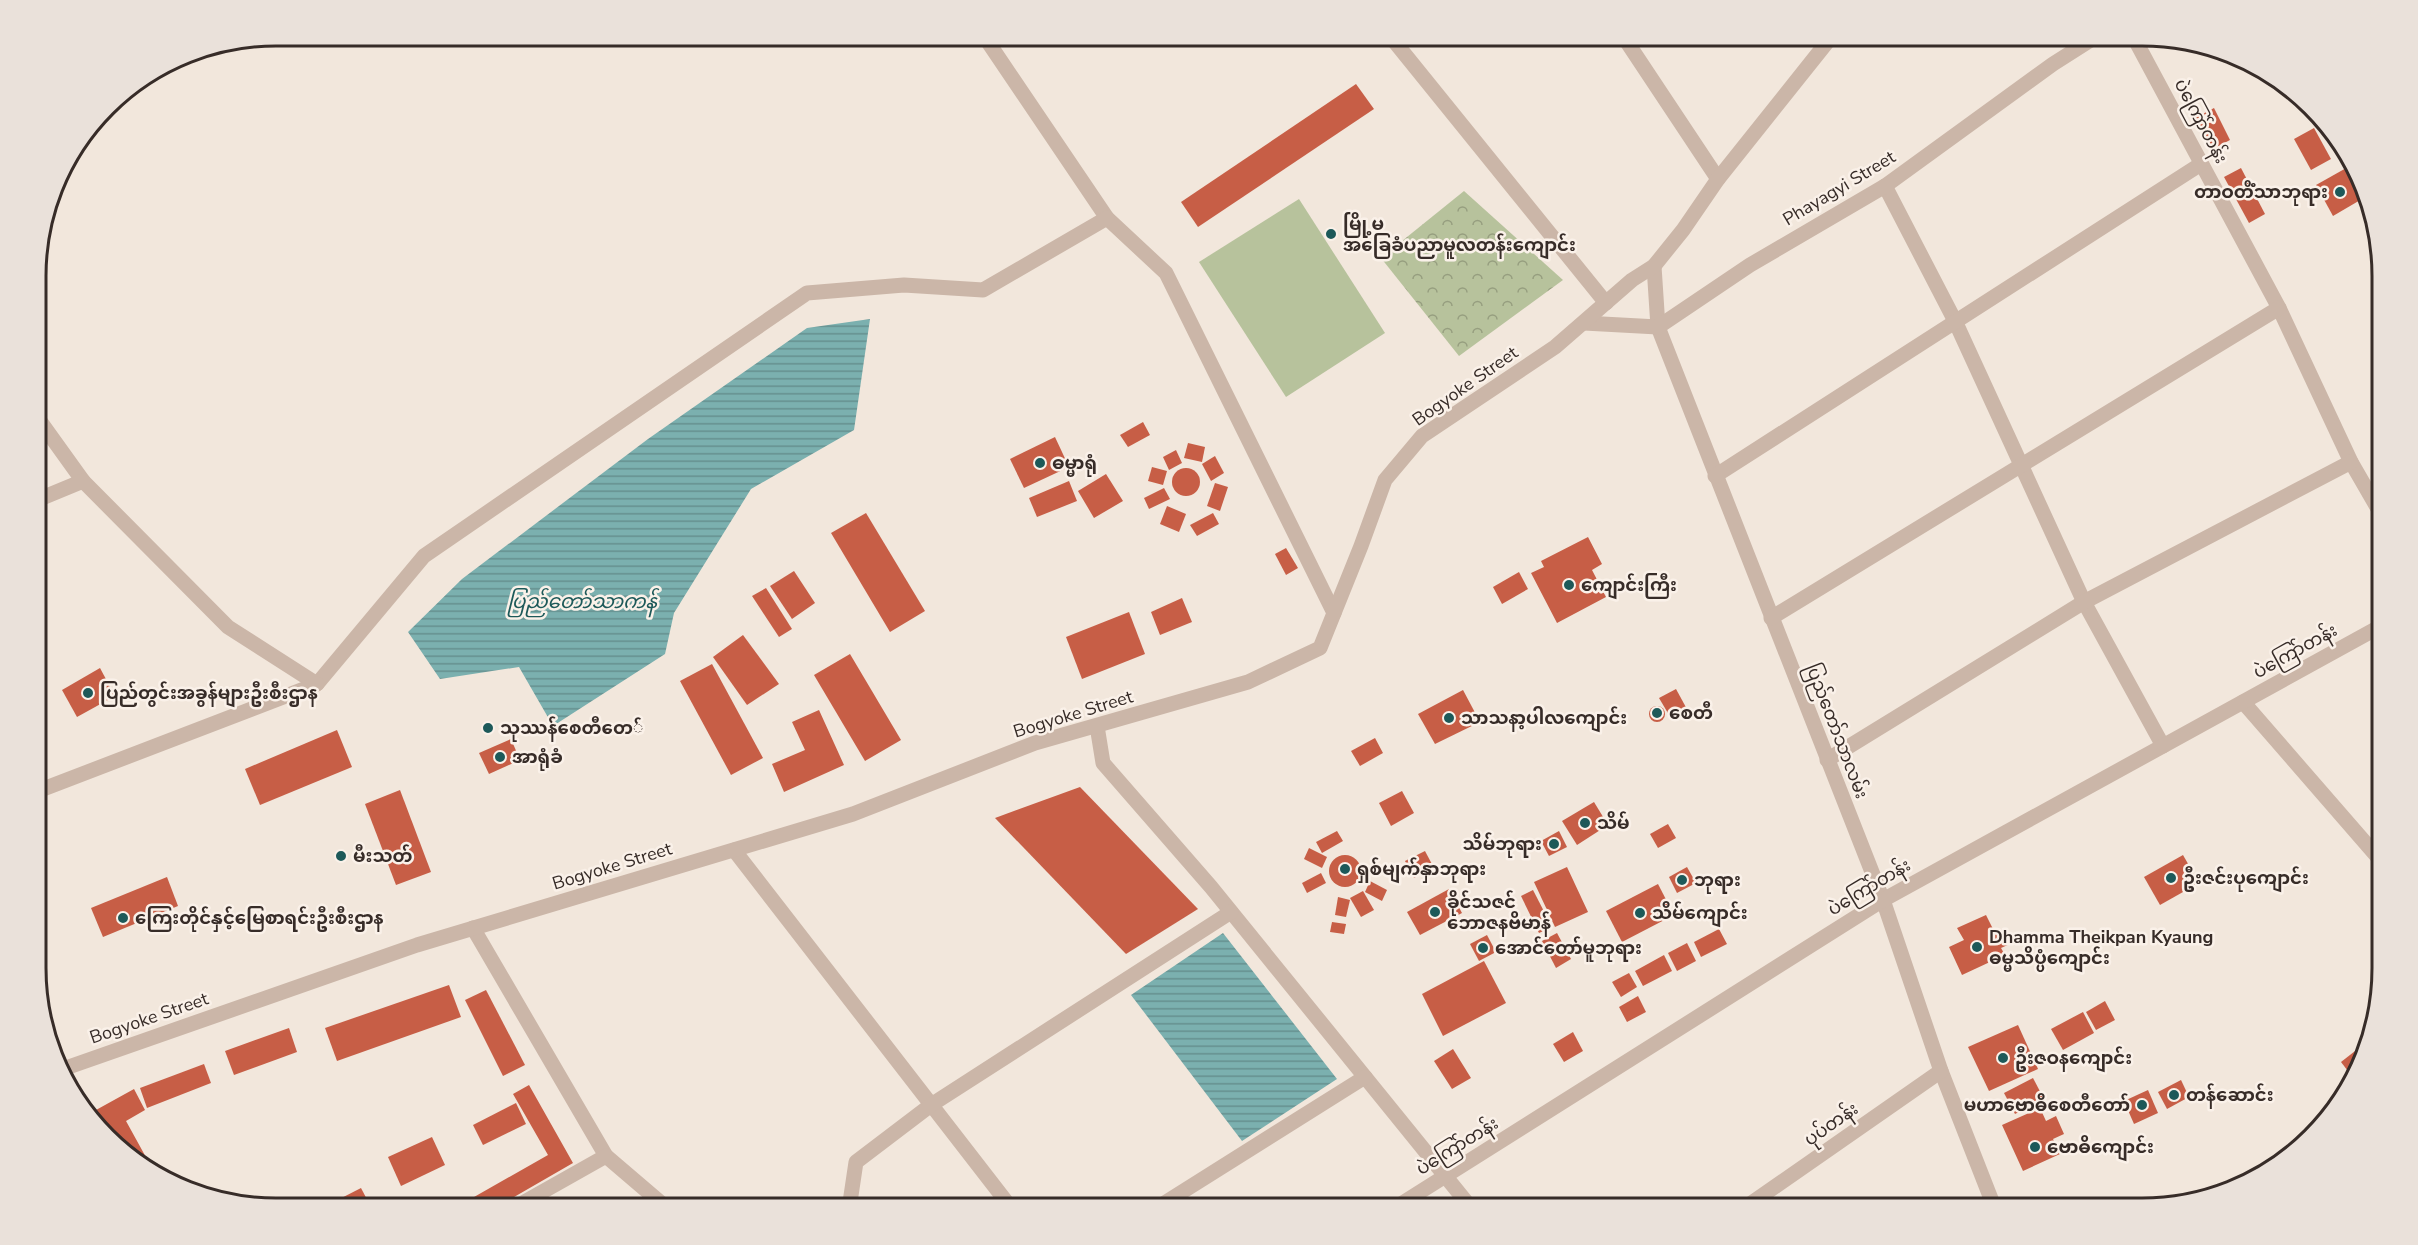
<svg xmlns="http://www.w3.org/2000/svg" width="2418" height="1245" font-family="'Nunito Sans','Noto Sans Myanmar',sans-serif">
  <defs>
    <pattern id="park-crowns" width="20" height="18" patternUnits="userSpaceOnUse" patternTransform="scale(1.5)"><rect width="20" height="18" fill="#b7c29c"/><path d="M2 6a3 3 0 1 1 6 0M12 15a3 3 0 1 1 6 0" fill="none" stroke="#969e7f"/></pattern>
    <pattern id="water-rules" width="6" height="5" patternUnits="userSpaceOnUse" patternTransform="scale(1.5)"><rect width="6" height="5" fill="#7bb0af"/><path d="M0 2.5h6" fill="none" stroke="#668f8e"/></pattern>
  </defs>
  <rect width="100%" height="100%" fill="#f2e7dc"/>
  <path fill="url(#park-crowns)" d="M1464 191 1563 280 1459 356 1381 258Z"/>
  <path fill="#b7c29c" d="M1299 199 1385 333 1286 397 1199 262Z"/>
  <g fill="url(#water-rules)">
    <path d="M870 319 854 430 751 489 674 613 665 654 553 726 519 667 440 679 408 632 462 579 648 439 807 328Z"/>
    <path d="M1223 933 1337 1079 1242 1141 1131 995Z"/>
  </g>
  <g fill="#c75e46">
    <path d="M1356 84 1374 109 1198 227 1181 202Z"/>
    <path d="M2214 108 2230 140 2211 150 2195 118Z"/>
    <path d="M2314 128 2331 159 2311 170 2294 139Z"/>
    <path d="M2348 167 2362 199 2333 216 2316 185Z"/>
    <path d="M2241 168 2265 214 2249 223 2224 177Z"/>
    <path d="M1143 422 1150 435 1128 447 1120 435Z"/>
    <path d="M1055 437 1069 467 1024 488 1010 459Z"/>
    <path d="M1188 443 1205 447 1202 462 1184 458Z"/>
    <path d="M1176 450 1182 463 1169 470 1163 457Z"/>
    <path d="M1215 456 1224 473 1211 481 1202 464Z"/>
    <path d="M1152 467 1167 471 1163 485 1148 481Z"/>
    <circle cx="1186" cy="482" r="14"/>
    <path d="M1106 474 1123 501 1094 518 1078 491Z"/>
    <path d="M1069 481 1077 501 1037 517 1029 498Z"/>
    <path d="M1215 483 1228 487 1220 511 1207 506Z"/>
    <path d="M1164 488 1170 499 1149 509 1144 498Z"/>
    <path d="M1167 506 1186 514 1179 532 1160 524Z"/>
    <path d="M866 513 925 611 890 632 831 533Z"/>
    <path d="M1213 513 1219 524 1197 536 1190 525Z"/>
    <path d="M1588 537 1602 564 1592 570 1606 597 1557 623 1531 573 1544 567 1541 561Z"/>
    <path d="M1286 548 1298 568 1286 575 1275 554Z"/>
    <path d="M794 571 815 603 792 619 770 586Z"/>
    <path d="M1519 572 1528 589 1502 604 1493 587Z"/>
    <path d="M766 588 792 629 779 637 752 596Z"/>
    <path d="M1182 598 1192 622 1160 635 1151 612Z"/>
    <path d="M1129 612 1145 654 1082 679 1066 637Z"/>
    <path d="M743 635 779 684 747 705 713 657Z"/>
    <path d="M850 654 901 740 865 761 814 675Z"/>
    <path d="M712 664 763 758 731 775 680 681Z"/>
    <path d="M100 668 115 696 77 717 62 690Z"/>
    <path d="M1676 689 1688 711 1672 720 1659 698Z"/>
    <path d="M1463 690 1480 722 1435 744 1418 714Z"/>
    <circle cx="1657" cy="714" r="8"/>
    <path d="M819 710 844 765 784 792 772 764 805 750 792 722Z"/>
    <path d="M337 730 352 767 260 805 245 769Z"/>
    <path d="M1375 738 1383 753 1360 766 1351 751Z"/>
    <path d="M511 739 520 760 489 774 479 753Z"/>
    <path d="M1080 787 1198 909 1126 954 995 818Z"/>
    <path d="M400 790 431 872 396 885 365 804Z"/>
    <path d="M1402 791 1414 813 1391 826 1379 803Z"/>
    <path d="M1594 802 1608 825 1577 845 1562 821Z"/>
    <path d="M1668 824 1676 838 1658 848 1650 834Z"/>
    <path d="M1337 831 1343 841 1322 853 1316 842Z"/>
    <path d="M1559 831 1567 847 1549 856 1541 841Z"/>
    <path d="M1309 848 1327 857 1322 868 1304 859Z"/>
    <path d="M1425 851 1434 868 1414 878 1405 861Z"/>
    <path d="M2183 855 2199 883 2160 905 2144 877Z"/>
    <circle cx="1345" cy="871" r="16"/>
    <path d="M1567 867 1588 912 1555 927 1534 882Z"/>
    <path d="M1687 867 1696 883 1677 893 1669 877Z"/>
    <path d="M1321 873 1326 883 1307 893 1302 883Z"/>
    <path d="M167 877 178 906 103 937 91 908Z"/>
    <path d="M1370 881 1387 890 1382 901 1365 892Z"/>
    <path d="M1658 884 1674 915 1622 942 1606 911Z"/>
    <path d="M1449 889 1462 913 1420 935 1407 912Z"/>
    <path d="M1533 890 1552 927 1539 933 1521 896Z"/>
    <path d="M1363 891 1374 910 1361 917 1350 898Z"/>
    <path d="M1338 897 1350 900 1346 917 1335 915Z"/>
    <path d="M1986 915 1995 933 2005 928 2012 943 2001 948 2005 955 1962 975 1949 947 1964 940 1957 928Z"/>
    <path d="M1332 922 1346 924 1344 934 1330 932Z"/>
    <path d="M1719 929 1727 944 1701 957 1694 942Z"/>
    <path d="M1557 933 1571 959 1556 968 1542 941Z"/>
    <path d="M1487 935 1496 952 1479 961 1470 944Z"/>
    <path d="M1687 943 1696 961 1677 971 1668 953Z"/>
    <path d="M1664 955 1672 971 1643 986 1635 971Z"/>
    <path d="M1484 961 1506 1003 1443 1036 1422 994Z"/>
    <path d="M1629 973 1637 987 1621 997 1612 982Z"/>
    <path d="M449 985 461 1017 337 1061 325 1028Z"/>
    <path d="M486 990 525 1065 503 1076 465 1000Z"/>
    <path d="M1638 996 1646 1012 1627 1022 1619 1007Z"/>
    <path d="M2105 1001 2115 1020 2096 1030 2086 1012Z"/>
    <path d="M2083 1012 2094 1033 2063 1050 2051 1029Z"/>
    <path d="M2018 1025 2038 1069 1989 1091 1968 1047Z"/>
    <path d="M289 1028 297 1052 234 1075 225 1051Z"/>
    <path d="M1573 1032 1583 1051 1564 1062 1553 1044Z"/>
    <path d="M2364 1044 2357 1075 2354 1079 2341 1062Z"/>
    <path d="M1453 1049 1471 1078 1452 1089 1434 1061Z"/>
    <path d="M204 1064 211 1083 147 1108 140 1088Z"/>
    <path d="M2033 1078 2044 1099 2015 1114 2004 1093Z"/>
    <path d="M2181 1080 2189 1097 2167 1109 2158 1092Z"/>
    <path d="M529 1085 573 1163 493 1209H453L548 1155 513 1094Z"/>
    <path d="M134 1089 145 1110 126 1121 153 1170 109 1134 96 1110Z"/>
    <path d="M2148 1090 2158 1113 2134 1124 2124 1101Z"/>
    <path d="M516 1103 526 1124 483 1145 473 1125Z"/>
    <path d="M2040 1108 2046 1121 2056 1116 2064 1134 2053 1139 2060 1154 2023 1171 2002 1125Z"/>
    <path d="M432 1137 445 1165 401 1186 388 1157Z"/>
    <path d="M361 1188 372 1209H320Z"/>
    <path d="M301 1197 308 1209H279Z"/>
  </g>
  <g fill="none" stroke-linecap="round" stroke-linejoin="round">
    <g stroke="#cbb6a8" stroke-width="15">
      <path d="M984 36 1107 218 1166 273 1334 613"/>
      <path d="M1390 36 1606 303"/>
      <path d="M1623 36 1718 179"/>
      <path d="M2133 36 2279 308 2351 462 2381 514"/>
      <path d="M1885 186 1955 321 2084 602 2163 746"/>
      <path d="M1654 266 1658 327 1883 900 1941 1071 1995 1209"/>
      <path d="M1584 323 1658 327 1750 265 1885 186 2053 64 2097 36"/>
      <path d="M37 417 83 481"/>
      <path d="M1715 476 2201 164"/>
      <path d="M37 500 83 481 228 627 317 684 424 556 807 293 904 285 983 290 1107 218"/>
      <path d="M1771 618 2279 308"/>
      <path d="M2243 702 2382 862"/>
      <path d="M1097 726 1103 763 1211 887 1472 1209"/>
      <path d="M1827 760 2084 602 2351 462"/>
      <path d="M38 791 317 684"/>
      <path d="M734 850 1012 1209"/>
      <path d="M473 928 606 1156 668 1209"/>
      <path d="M60 1070 417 945 853 814 1035 743 1248 682 1320 648 1361 546 1385 480 1422 436 1555 347 1632 280 1654 266 1683 230 1718 179 1832 36"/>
      <path d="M512 1209 606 1156"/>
      <path d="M849 1209 856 1162 931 1105 1231 912"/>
      <path d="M1155 1209 1365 1077"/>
      <path d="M1393 1209 1883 900 2381 626"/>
      <path d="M1743 1209 1941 1071"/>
    </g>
  </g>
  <g fill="#1d5959" stroke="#faf1e9" stroke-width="2">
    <circle cx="2340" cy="192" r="6"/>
    <circle cx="1331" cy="234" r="6"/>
    <circle cx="1040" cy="463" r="6"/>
    <circle cx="1569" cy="585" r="6"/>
    <circle cx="88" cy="693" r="6"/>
    <circle cx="1657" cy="713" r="6"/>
    <circle cx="1449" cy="718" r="6"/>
    <circle cx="488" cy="728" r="6"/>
    <circle cx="500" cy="757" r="6"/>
    <circle cx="1585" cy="823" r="6"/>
    <circle cx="1554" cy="844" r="6"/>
    <circle cx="341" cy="856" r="6"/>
    <circle cx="1345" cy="869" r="6"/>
    <circle cx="2171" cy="878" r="6"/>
    <circle cx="1682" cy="880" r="6"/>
    <circle cx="1435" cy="912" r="6"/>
    <circle cx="1640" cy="913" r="6"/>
    <circle cx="123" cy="918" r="6"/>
    <circle cx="1977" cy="947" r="6"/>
    <circle cx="1483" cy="948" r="6"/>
    <circle cx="2003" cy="1058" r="6"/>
    <circle cx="2174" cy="1095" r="6"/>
    <circle cx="2142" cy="1105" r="6"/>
    <circle cx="2035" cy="1147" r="6"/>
  </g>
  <g text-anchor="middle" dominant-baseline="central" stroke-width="5" stroke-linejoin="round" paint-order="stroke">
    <g font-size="18" fill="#372c28" stroke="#faf1e9">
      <text transform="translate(2201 121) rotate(62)">ပဲကြော်တန်း</text>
      <text transform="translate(1839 188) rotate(-31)">Phayagyi Street</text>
      <text transform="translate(1465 386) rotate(-35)">Bogyoke Street</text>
      <text transform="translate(2295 651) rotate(-29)">ပဲကြော်တန်း</text>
      <text transform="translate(1073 714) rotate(-17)">Bogyoke Street</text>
      <text transform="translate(1837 731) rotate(69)">ပြည်တော်သာလမ်း</text>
      <text transform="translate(612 866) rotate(-17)">Bogyoke Street</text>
      <text transform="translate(1869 887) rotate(-31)">ပဲကြော်တန်း</text>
      <text transform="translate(149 1018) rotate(-19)">Bogyoke Street</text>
      <text transform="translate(1831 1124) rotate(-35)">ပုပ်တန်း</text>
      <text transform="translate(1457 1146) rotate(-32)">ပဲကြော်တန်း</text>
    </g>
    <g font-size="18" font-weight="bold" fill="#372c28" stroke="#faf1e9" text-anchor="start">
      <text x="2328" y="192" text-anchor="end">တာဝတိံသာဘုရား</text>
      <text x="1343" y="224">မြို့မ<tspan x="1343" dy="21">အခြေခံပညာမူလတန်းကျောင်း</tspan></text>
      <text x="1052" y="463">ဓမ္မာရုံ</text>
      <text x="1581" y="585">ကျောင်းကြီး</text>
      <text x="100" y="693">ပြည်တွင်းအခွန်များဦးစီးဌာန</text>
      <text x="1669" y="713">စေတီ</text>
      <text x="1461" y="718">သာသနာ့ပါလကျောင်း</text>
      <text x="500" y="728">သုဿန်စေတီတေ်</text>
      <text x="512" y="757">အာရုံခံ</text>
      <text x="1597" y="823">သိမ်</text>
      <text x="1542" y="844" text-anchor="end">သိမ်ဘုရား</text>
      <text x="353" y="856">မီးသတ်</text>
      <text x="1357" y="869">ရှစ်မျက်နှာဘုရား</text>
      <text x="2183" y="878">ဦးဇင်းပုကျောင်း</text>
      <text x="1694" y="880">ဘုရား</text>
      <text x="1447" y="902">ခိုင်သဇင်<tspan x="1447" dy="21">ဘောဇနဗိမာန်</tspan></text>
      <text x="1652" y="913">သိမ်ကျောင်း</text>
      <text x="135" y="918">ကြေးတိုင်နှင့်မြေစာရင်းဦးစီးဌာန</text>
      <text x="1989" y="937">Dhamma Theikpan Kyaung<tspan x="1989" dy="21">ဓမ္မသိပ္ပံကျောင်း</tspan></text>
      <text x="1495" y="948">အောင်တော်မူဘုရား</text>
      <text x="2015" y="1058">ဦးဇဝနကျောင်း</text>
      <text x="2186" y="1095">တန်ဆောင်း</text>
      <text x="2130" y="1105" text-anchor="end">မဟာဗောဓိစေတီတော်</text>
      <text x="2047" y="1147">ဗောဓိကျောင်း</text>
    </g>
    <g font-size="20" font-style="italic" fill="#1d5959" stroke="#faf1e9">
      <text x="582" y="601">ပြည်တော်သာကန်</text>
    </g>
  </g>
  <path d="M0 0H2418V1245H0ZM276 46H2142A230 230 0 0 1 2372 276V968A230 230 0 0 1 2142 1198H276A230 230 0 0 1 46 968V276A230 230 0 0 1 276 46Z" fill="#eae1da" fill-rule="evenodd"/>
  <path fill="none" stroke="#372c28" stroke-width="3" d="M276 46H2142A230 230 0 0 1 2372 276V968A230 230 0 0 1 2142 1198H276A230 230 0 0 1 46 968V276A230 230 0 0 1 276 46Z"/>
</svg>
